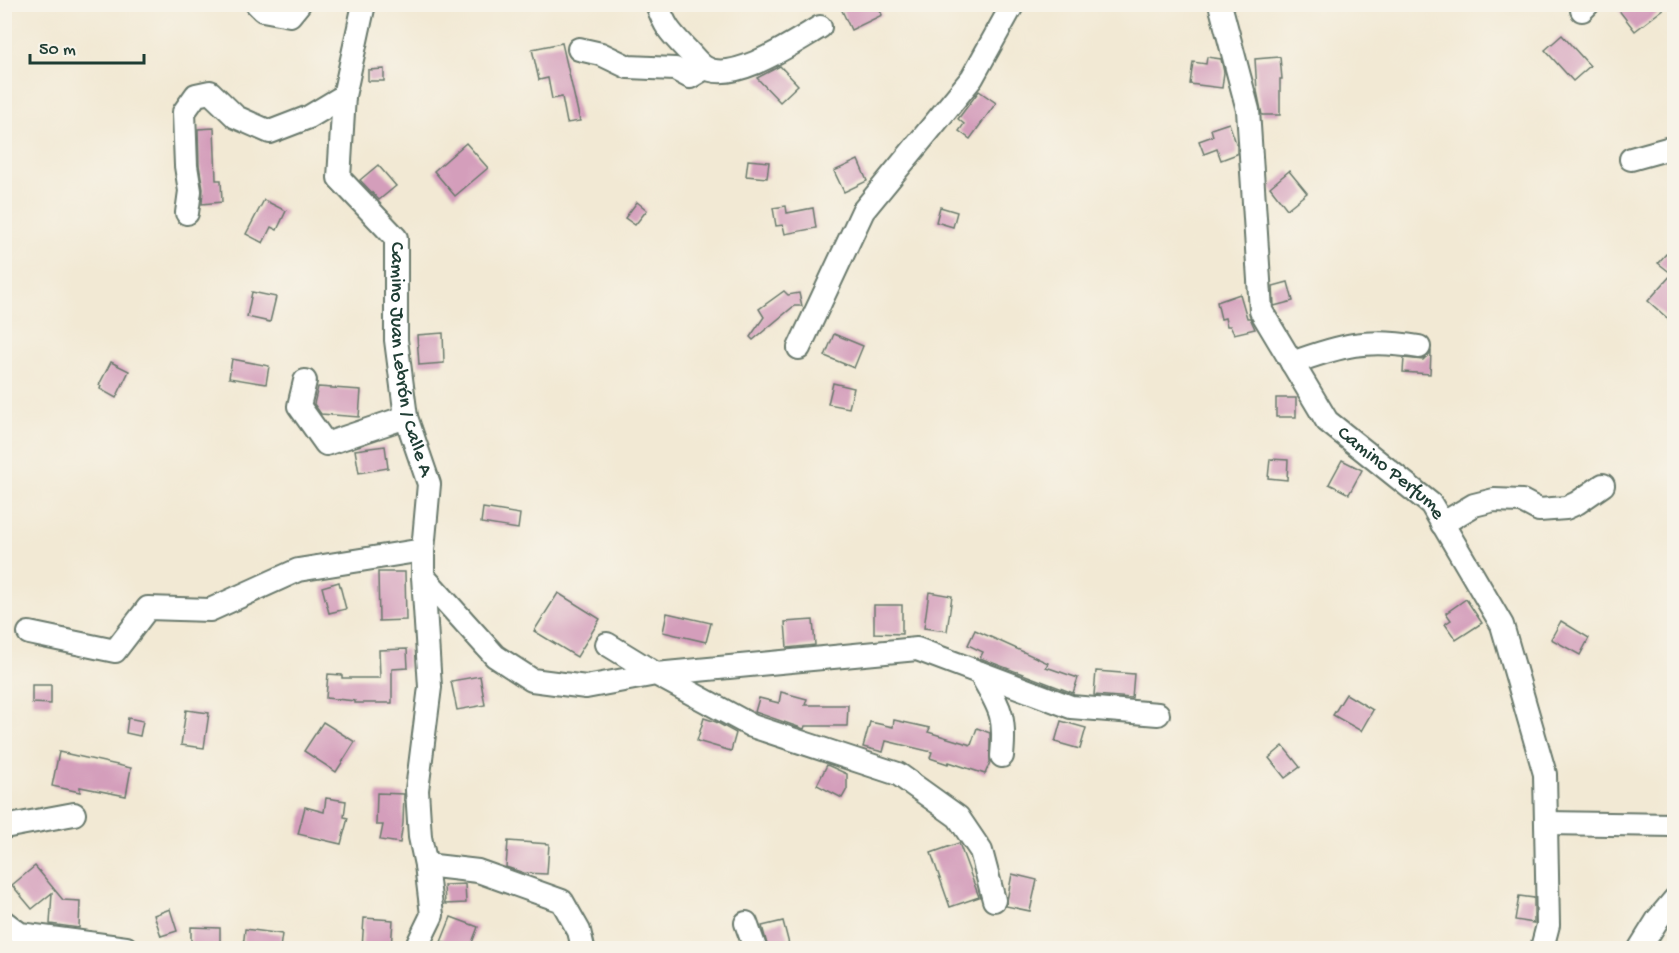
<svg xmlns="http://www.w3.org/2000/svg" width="1679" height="953" font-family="'Gochi Hand',sans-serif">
  <rect width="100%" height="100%" fill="#f7f3e8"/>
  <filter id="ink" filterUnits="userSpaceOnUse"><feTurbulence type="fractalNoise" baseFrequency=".0167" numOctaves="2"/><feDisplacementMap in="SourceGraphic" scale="12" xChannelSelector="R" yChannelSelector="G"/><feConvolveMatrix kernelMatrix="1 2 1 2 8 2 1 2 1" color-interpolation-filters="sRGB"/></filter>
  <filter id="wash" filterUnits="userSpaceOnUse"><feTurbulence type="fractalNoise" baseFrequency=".008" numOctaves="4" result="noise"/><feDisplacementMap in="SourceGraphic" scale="24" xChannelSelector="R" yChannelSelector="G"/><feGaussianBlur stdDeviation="1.35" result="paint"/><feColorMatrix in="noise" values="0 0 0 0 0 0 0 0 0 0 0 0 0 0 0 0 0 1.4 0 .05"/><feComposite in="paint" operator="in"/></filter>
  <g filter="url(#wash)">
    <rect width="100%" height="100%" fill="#f2e9d4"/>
    <g id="blocks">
      <g fill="#d49ebb">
        <path d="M839 4H877L882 15 851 30Z"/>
        <path d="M1614 4H1670L1635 31Z"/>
        <path d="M1562 35 1590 66 1573 81 1545 50Z"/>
        <path d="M562 43 580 121 567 123 562 97 552 99 548 78 539 80 532 49Z"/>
        <path d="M1207 57 1221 59 1224 72 1222 88 1190 84 1193 62 1206 64Z"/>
        <path d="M1280 57 1282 79H1280V115H1262L1257 91 1255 59Z"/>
        <path d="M780 66 798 85 780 102 757 78Z"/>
        <path d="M384 69V81H368V70Z"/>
        <path d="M979 91 996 103 970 139 959 131 964 124 958 119Z"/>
        <path d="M1229 123 1237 146V154L1221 160 1217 149 1204 154 1199 141 1213 136 1211 129Z"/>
        <path d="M214 128 216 180H221L222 202 202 204 203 189 199 165 198 129Z"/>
        <path d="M466 143 488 168 455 196 434 171Z"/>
        <path d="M748 160 769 162 767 178 746 176Z"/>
        <path d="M858 160 867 181 844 192 834 171Z"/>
        <path d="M378 165 396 186 379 200 360 180Z"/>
        <path d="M1289 171 1307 193 1287 209 1270 187Z"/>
        <path d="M264 200 286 211 277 230 271 227 263 243 246 234Z"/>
        <path d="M637 202 647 210 635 225 625 218Z"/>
        <path d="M786 206 787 213 813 208 816 228 785 234 783 225 776 226 773 208Z"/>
        <path d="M940 207 957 212 953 227 936 222Z"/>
        <path d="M1666 254 1674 261V324L1648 301 1672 274 1658 263Z"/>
        <path d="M1288 282 1293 301 1274 306 1273 286Z"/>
        <path d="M784 291 788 295 799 293 802 306H794L753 340 750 337 764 317 759 309Z"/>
        <path d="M252 292 276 297 270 322 247 317Z"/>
        <path d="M1240 294 1247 318H1250L1255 329 1234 334 1230 326H1227L1225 318 1221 319 1217 302Z"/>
        <path d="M443 333 444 363 419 365 417 335Z"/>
        <path d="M834 334 863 346 854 368 825 356Z"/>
        <path d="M1431 352 1430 374 1403 372 1404 358 1423 360Z"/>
        <path d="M232 359 269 366 266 384 229 378Z"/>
        <path d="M111 362 129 371 116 398 100 389 101 386 99 385Z"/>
        <path d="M833 383 854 388 849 408 828 404Z"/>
        <path d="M318 387 361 390 359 417 321 414 314 404Z"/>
        <rect x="1276" y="398" width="20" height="19"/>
        <path d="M385 446 388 468 359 473 355 450Z"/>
        <path d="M1270 459 1288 460 1287 480 1268 478Z"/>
        <path d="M1342 460 1362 470 1349 494 1329 484Z"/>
        <path d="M483 508 520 514 518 529 481 523Z"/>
        <path d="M378 572H405L406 620 379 621Z"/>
        <path d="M339 582 346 609 329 613 322 587Z"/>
        <path d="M929 592 952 596 947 631 924 628Z"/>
        <path d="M558 593 600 619 577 657 534 631Z"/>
        <path d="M1466 599 1482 623 1456 640 1445 624 1451 620 1446 613Z"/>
        <path d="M874 605H902V634L874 633Z"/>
        <path d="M667 613 711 623 706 642 663 632Z"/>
        <path d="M813 620 815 645 787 648 785 622Z"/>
        <path d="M1561 621 1589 638 1580 655 1551 639Z"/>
        <path d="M975 630 1048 663 1046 667 1078 678 1073 693 980 658 983 652 968 645Z"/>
        <path d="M407 649 408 668 392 669V703H355V701L326 698 328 674 342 675V678H380L379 650Z"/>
        <path d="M1096 671 1134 674 1132 698 1094 695Z"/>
        <path d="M480 676 485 705 457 710 451 681Z"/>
        <path d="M32 685H51V704L32 703Z"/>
        <path d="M781 692 807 699 805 705H848L847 726H805L804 729 755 712 759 698 779 703Z"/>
        <path d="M1346 694 1373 710 1361 731 1333 715Z"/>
        <path d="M186 710 209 713 204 748 181 745Z"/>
        <path d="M128 718 143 721 140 736 126 733Z"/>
        <path d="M704 718 716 722 736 733 731 751 697 741Z"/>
        <path d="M894 720 930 728 928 732 971 745 977 728 990 733V762L985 774 949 762 948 764 930 758 932 752 886 741 883 752 863 747 870 722 893 727Z"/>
        <path d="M1061 721 1086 728 1080 749 1055 742Z"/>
        <path d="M323 722 355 742 336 772 304 751Z"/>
        <path d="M1283 746 1300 767 1285 778 1269 758Z"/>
        <path d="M59 752 131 768 126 796 80 787V792L52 786Z"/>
        <path d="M827 765 847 774V789L842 798 817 785Z"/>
        <path d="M377 793 404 794 403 823 400 843 380 840 383 825H376Z"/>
        <path d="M326 798 346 801 344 817 348 818 341 844 298 834 305 807 324 812Z"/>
        <path d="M508 841 549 844 547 874 524 873 506 867Z"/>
        <path d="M959 843 979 897 950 907 931 853Z"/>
        <path d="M35 866 63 900 80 901 79 928 50 924 52 893 32 909 12 885Z"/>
        <path d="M1012 874 1037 880 1030 911 1006 906Z"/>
        <path d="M465 884 466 903 445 904 444 885Z"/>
        <path d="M1519 896 1534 898V923L1515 920Z"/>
        <path d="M170 909 177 931 161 936 154 915Z"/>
        <path d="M451 917 478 927 470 948H460L441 942Z"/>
        <path d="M364 918 393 920 391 948H362Z"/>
        <path d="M783 921 790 948H768L762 926Z"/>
        <path d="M191 927 220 928V946L191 945Z"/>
        <path d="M245 929 282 934 280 948H243Z"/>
      </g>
    </g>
  </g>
  <g filter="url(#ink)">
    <use href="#blocks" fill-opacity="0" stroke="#69796c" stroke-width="1.5"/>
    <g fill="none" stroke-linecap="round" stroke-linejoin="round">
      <g stroke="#69796c" stroke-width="26">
        <g id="minor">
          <path d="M257 4 263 10 290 15 299 4"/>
          <path id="s1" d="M364 4 344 96 339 178 396 238V340L406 417 429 484 423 550V576L430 687 417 790 420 837 426 865 432 915 416 948"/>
          <path d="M657 4C666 29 670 32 688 51 693 56 698 63 704 67 732 85 796 41 820 27"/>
          <path id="s2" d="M1220 4 1248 110 1261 311 1327 421 1431 504 1502 625 1545 774 1548 925 1542 948"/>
          <path d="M1582 10 1588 4"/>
          <path d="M579 49 601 54 628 67 675 69 690 77 705 68"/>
          <path d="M1631 159 1674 147"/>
          <path d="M187 213 190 191 186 166 184 112 196 95 210 92 236 117 270 132 309 117 344 96"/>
          <path d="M799 348 863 211 972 78 1013 4"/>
          <path d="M1292 363C1342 345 1366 338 1419 347"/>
          <path d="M305 381 299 406 326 444 406 417"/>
          <path d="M1442 524 1474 505 1494 500 1522 501 1539 510 1566 508 1577 503 1603 485"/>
          <path d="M423 576 495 656 532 680 586 687 656 674 752 726 898 774 958 817 981 851 994 900"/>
          <path d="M29 633 115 651 148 608 210 610 298 570 423 550"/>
          <path d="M607 644 656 674 917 649 1071 707 1158 714"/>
          <path d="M980 673C1000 709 1006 714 1002 756"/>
          <path d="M1546 823 1674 825"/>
          <path d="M4 827 74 814"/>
          <path d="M426 865 478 871 562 901 579 931 583 948"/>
          <path d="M4 922 20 934 126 948"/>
          <path d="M746 923 755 948"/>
          <path d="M1640 948 1658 919 1674 900"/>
        </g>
      </g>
      <use href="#minor" stroke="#fff" stroke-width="22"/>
    </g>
  </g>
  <g text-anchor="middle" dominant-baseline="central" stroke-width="6" stroke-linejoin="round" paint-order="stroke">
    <g font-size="20" fill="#1f3d34" stroke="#f7f3e8">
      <text stroke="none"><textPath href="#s1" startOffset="382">Camino Juan Lebrón / Calle A</textPath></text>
      <text stroke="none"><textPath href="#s2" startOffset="522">Camino Perfume</textPath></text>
    </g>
  </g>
  <rect width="1679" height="953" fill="none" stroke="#f7f3e8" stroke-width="24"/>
  <path d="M30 54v9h114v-9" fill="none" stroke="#1f3d34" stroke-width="3"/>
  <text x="39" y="54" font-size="18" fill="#1f3d34" stroke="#f7f3e8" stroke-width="4.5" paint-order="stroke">50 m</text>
</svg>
